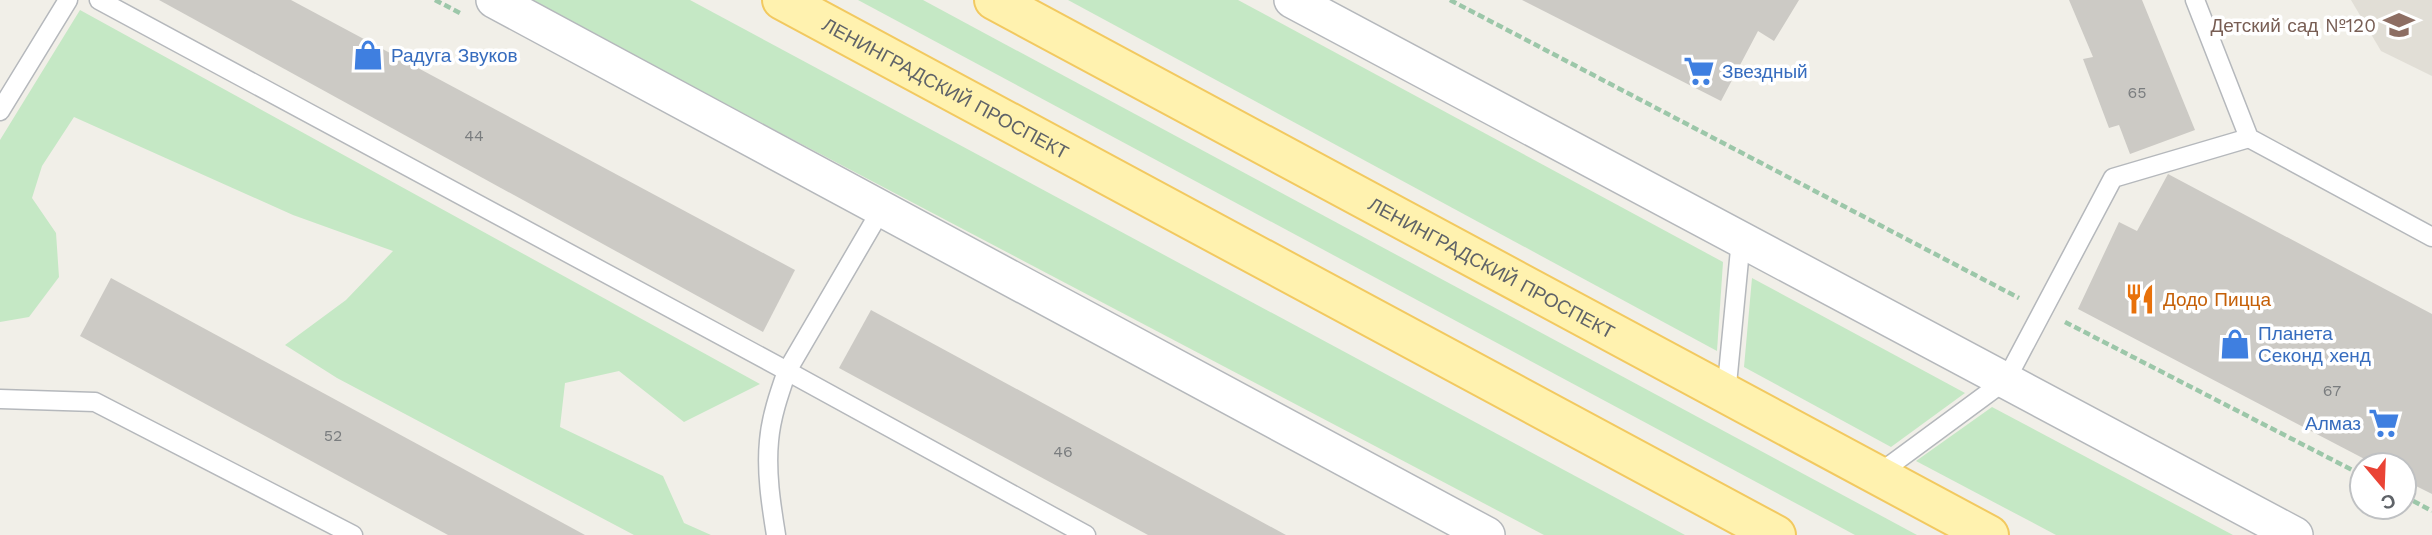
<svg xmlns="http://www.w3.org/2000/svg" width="2432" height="535" font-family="'Work Sans',sans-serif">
  <rect width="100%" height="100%" fill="#f1efe8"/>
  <path fill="#e1ded6" d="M2351 0H2432V76L2381 51Z"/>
  <g fill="#c5e8c5">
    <path d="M528 0H690L1685 535H1544Z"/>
    <path d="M858 0H923L1917 535H1855Z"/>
    <path d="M1068 0H1238L1723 262 1717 351Z"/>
    <path d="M80 10 760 384 684 422 619 371 565 383 560 427 663 476 684 523 711 535H634L337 378 285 345 346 300 393 251 293 215 74 117 42 166 32 198 56 233 59 277 29 317 0 322V140Z"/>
    <path d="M1752 278 1965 393 1891 447 1744 367Z"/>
    <path d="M1992 407 2233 535H2056L1916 461Z"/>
  </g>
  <g fill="#cccac5">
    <path d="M159 0H291L795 270 763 332Z"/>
    <path d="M1522 0H1799L1774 41 1758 31 1721 101Z"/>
    <path d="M2069 0H2142L2195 130 2130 154 2119 125 2109 128 2083 59 2093 57Z"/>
    <path d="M2168 174 2432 314V494L2404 480V465H2376L2078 309 2119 222 2137 231Z"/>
    <path d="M111 278 585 535H448L80 336Z"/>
    <path d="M871 310 1286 535H1148L839 368Z"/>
  </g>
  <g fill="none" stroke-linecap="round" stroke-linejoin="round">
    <g stroke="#b5b8bc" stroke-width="21">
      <g id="service">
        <path d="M99 0 787 371C779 394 771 417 769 441 766 472 771 504 776 535"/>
        <path d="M2195 0 2249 138 2432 237"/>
        <path d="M0 111 68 0"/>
        <path d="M881 210 787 371 1086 535"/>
        <path d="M1726 395 1741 239"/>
        <path d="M0 399 95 402 353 535"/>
        <path d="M1877 475 2006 380 2113 178 2249 138"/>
      </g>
    </g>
    <g stroke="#b5b8bc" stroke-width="38">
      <g id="minor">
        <path d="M494 0 1487 535"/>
        <path d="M1292 0 2295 535"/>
      </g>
    </g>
    <g stroke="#f2c960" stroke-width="42">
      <g id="primary">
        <path id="s1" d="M782 0 1776 535"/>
        <path id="s2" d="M994 0 1989 535"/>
      </g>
    </g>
    <g stroke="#9cc7a9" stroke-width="4.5" stroke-dasharray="7 3.5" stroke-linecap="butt">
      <path d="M435 0 462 14"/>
      <path d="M1450 0 2019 298"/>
      <path d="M2065 322 2362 475"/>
      <path d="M2404 496 2432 511"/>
    </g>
    <use href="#service" stroke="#fff" stroke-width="18"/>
    <use href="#minor" stroke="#fff" stroke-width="35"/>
    <use href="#primary" stroke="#fff2af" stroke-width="38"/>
  </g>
  <defs>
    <g id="school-bare" transform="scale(2.415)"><path d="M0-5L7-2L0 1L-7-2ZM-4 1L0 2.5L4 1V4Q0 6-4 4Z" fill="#8d6e63" stroke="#fff" stroke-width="2.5" paint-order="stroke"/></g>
    <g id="shop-bare" transform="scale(2.415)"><path d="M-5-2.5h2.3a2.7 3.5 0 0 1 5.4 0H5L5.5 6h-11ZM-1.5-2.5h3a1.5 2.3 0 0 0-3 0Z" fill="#3f7fe0" stroke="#fff" stroke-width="2.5" paint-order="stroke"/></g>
    <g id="supermarket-bare" transform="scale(2.415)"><path d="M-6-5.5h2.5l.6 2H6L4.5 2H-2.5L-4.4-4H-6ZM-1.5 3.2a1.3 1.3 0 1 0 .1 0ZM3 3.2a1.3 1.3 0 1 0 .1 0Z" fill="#3f7fe0" stroke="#fff" stroke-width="2.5" paint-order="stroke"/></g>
    <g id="restaurant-bare" transform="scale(2.415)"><path d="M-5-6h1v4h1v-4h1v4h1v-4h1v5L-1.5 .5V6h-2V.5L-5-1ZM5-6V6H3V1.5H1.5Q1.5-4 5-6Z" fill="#e8710a" stroke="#fff" stroke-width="2.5" paint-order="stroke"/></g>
  </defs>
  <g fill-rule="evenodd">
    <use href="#school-bare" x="2399" y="25"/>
    <use href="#shop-bare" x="368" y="55"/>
    <use href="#supermarket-bare" x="1699" y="71"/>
    <use href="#restaurant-bare" x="2140" y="299"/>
    <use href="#shop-bare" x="2235" y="344"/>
    <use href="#supermarket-bare" x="2384" y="423"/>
  </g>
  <g text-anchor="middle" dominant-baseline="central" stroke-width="7" stroke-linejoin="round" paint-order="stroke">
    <g font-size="16" fill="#7a7d7f">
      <text x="2137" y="92">65</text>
      <text x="474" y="135">44</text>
      <text x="2332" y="390">67</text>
      <text x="333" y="435">52</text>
      <text x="1063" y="451">46</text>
    </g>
    <g font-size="19" fill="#785e54" stroke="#fff" text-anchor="end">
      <text x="2376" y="25">Детский сад №120</text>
    </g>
    <g font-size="19" fill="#366cbe" stroke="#fff" text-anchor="start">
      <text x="391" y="55">Радуга Звуков</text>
      <text x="1722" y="71">Звездный</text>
      <text x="2258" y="333">Планета<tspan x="2258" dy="22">Секонд хенд</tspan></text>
      <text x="2361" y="423" text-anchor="end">Алмаз</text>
    </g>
    <g font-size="19" fill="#5f6368" stroke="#fff">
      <text stroke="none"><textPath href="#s1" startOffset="186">ЛЕНИНГРАДСКИЙ ПРОСПЕКТ</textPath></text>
      <text stroke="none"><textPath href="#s2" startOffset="565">ЛЕНИНГРАДСКИЙ ПРОСПЕКТ</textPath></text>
    </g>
    <g font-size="19" fill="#c56008" stroke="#fff" text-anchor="start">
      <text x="2163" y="299">Додо Пицца</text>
    </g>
  </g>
  <g transform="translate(2383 486) rotate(161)"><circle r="33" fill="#ffffff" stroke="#bfc1c3" stroke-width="2"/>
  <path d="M0-5L12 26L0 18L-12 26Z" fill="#ea4335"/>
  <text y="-10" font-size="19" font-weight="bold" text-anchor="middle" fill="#5f6368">С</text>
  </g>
</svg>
